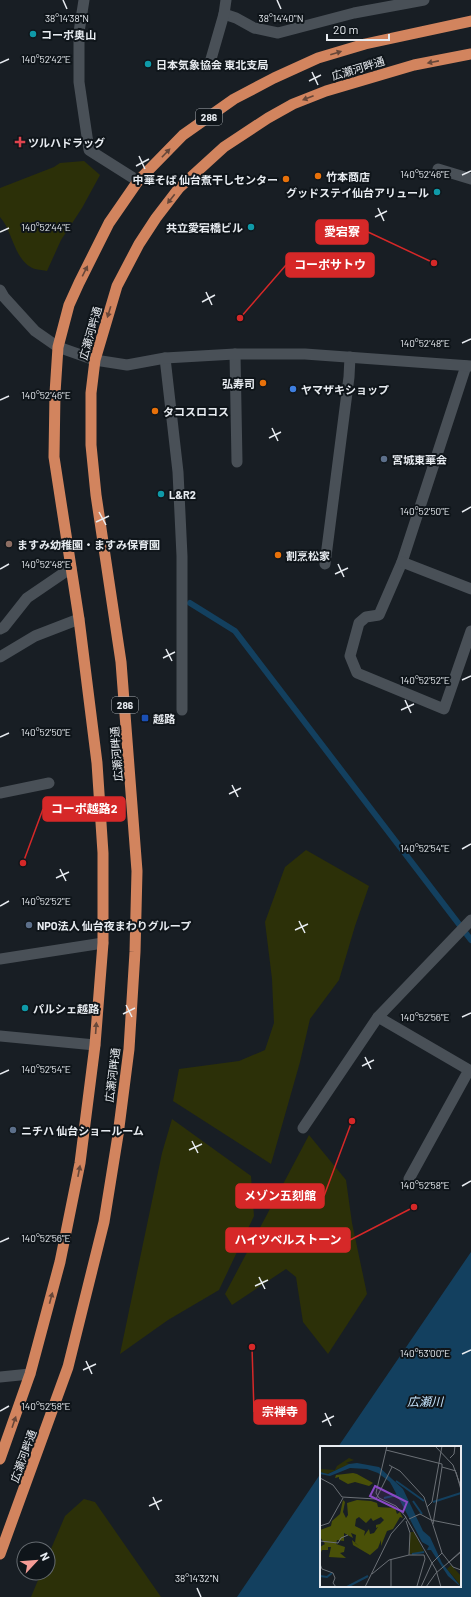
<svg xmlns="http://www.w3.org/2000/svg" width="471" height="1597" font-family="Barlow,'Noto Sans JP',sans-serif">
  <rect width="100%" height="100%" fill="#181e24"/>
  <g fill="#2c3008">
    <path d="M84 161 100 175 82 208 61 240 47 271C44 270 38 270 35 269 14 262 13 231 0 217V188L54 167 60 163Z"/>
    <path d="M306 850 369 886 355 926 339 980 310 1019 300 1062 271 1164 173 1101 179 1069 239 1061 265 1050 274 1023 272 979 265 922 285 867Z"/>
    <path d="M172 1119 251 1176 254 1216 219 1290 168 1320 120 1354 162 1153Z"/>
    <path d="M309 1135 346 1180 352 1223 367 1294 328 1354 303 1322 296 1277 286 1269 232 1305 225 1294Z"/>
    <path d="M84 1499 95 1502 161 1597H31L41 1573H48V1556L65 1516Z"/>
  </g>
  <path fill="#13405f" d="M471 1252V1597H237L321 1473V1586H460V1447H338Z"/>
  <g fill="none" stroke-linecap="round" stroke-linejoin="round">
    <path stroke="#13405f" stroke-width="6" d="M190 603 235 631 471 940"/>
    <g stroke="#495057" stroke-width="11">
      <path d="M84 0 79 32V82L89 150 138 181"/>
      <path d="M224 14 236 18 254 28 278 33 354 13 424 0"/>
      <path d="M209 66 224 14 226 0"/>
      <path d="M438 169 471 179"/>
      <path d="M235 354 237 462"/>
      <path d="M165 358 178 472 182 556V710"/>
      <path d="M466 366 402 562 379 615 366 617 359 623 350 656 357 673 444 709 471 631"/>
      <path d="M402 562 471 589"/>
      <path d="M325 564 349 377 350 357"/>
      <path d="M0 629 4 627 27 598 71 568"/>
      <path d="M0 657 35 636 79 619"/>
      <path d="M0 793 49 783"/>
      <path d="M0 959 103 943"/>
      <path d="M378 1017 469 1070 409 1179"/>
      <path d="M0 1036 95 1045"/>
      <path d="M303 1128 378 1017 471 920"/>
      <path d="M0 1377 30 1374"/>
    </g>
    <path stroke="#495057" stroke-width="11" d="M0 290 4 297 35 331 58 347 95 360 127 365 165 358 235 354H305L471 366"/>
    <g stroke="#d2845e" stroke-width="11">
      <path d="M0 1459 30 1374 60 1262 80 1163 95 1045 103 943V853L97 763 79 619 54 457 55 393 58 347 69 305 79 283 109 223 138 181 183 135 234 99 274 78 318 58 365 44 471 21"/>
      <path d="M0 1554 68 1367 104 1222 118 1135 129 1049 135 952 137 871 121 662 96 495 91 445V393L95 360 117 286 139 244 156 218 179 188 224 147 268 118 293 104 326 91 414 65 471 54"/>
    </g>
  </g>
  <defs><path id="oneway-solid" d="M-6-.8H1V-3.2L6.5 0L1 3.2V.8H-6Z"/></defs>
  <g fill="#674739">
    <use href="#oneway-solid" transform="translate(336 53) rotate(-17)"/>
    <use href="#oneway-solid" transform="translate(433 62) rotate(169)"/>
    <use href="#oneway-solid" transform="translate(308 98) rotate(159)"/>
    <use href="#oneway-solid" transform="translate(166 153) rotate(-46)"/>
    <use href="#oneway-solid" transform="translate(171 199) rotate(128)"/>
    <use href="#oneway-solid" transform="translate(85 271) rotate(-63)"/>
    <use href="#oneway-solid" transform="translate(109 312) rotate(107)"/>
    <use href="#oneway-solid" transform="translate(96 1028) rotate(-86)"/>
    <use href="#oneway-solid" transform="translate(79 1171) rotate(-79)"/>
    <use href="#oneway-solid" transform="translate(51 1298) rotate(-75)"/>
    <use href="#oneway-solid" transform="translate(14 1422) rotate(-71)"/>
  </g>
  <path fill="none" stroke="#e7ebf0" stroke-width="1.5" d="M63 0 67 9M277 0 281 9M0 63 9 59M312 72 318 85M309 81 321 75M139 156 145 169M136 166 149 159M462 175 471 171M378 208 384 221M375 217 387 211M0 232 9 228M206 292 212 305M202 302 215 295M462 343 471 339M0 400 9 396M272 428 278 441M269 438 281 432M99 512 106 525M462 512 471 507M96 522 109 516M338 564 344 577M0 569 9 564M335 574 348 568M166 649 172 661M163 658 175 652M462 680 471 676M405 700 411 713M401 710 414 704M0 737 9 733M232 785 238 797M229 794 241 788M462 849 471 844M60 869 66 881M56 878 69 872M0 906 9 901M299 921 305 933M295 930 308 924M126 1005 132 1017M123 1014 135 1008M462 1017 471 1013M365 1057 371 1069M362 1066 374 1060M0 1074 9 1070M192 1141 198 1153M189 1150 202 1144M462 1186 471 1181M0 1242 9 1238M259 1277 265 1289M255 1286 268 1280M462 1354 471 1350M86 1361 92 1374M83 1370 96 1364M0 1411 9 1406M325 1413 331 1426M322 1422 334 1416M153 1497 159 1510M149 1506 162 1500M197 1588 201 1597"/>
  <g fill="#0f9aa8" stroke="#0f151a" stroke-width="1.5">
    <circle cx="33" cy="34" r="4"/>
    <circle cx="148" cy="64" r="4"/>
    <circle cx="437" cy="192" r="4"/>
    <circle cx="251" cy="227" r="4"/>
    <circle cx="161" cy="494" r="4"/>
    <circle cx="25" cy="1008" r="4"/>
  </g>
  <path fill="#e0444e" stroke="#0f151a" stroke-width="1.5" d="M18 136h4v4h4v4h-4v4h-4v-4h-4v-4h4z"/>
  <g fill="#e8710a" stroke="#0f151a" stroke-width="1.5">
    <circle cx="318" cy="176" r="4"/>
    <circle cx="286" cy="179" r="4"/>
    <circle cx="263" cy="383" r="4"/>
    <circle cx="155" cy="411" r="4"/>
    <circle cx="278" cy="555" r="4"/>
  </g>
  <circle fill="#3f7fe0" stroke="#0f151a" stroke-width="1.5" cx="293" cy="389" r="4"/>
  <g fill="#5c6f8a" stroke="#0f151a" stroke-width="1.5">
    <circle cx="384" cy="459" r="4"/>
    <circle cx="29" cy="925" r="4"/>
    <circle cx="13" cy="1130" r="4"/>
  </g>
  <circle fill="#8d6e63" stroke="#0f151a" stroke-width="1.5" cx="9" cy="544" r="4"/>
  <rect fill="#1a4fb4" stroke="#0f151a" stroke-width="1.5" x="141" y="714" width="8" height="8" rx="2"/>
  <g text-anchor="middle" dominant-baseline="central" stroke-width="4" stroke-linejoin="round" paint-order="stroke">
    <g fill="#0f151a" stroke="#a6abb0" stroke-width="1">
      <rect x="196" y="109" width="26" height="16" rx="3"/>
      <rect x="112" y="697" width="26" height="16" rx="3"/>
    </g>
    <g font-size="10" font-weight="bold" fill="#e7ebf0">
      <text x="209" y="117">286</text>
      <text x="125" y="705">286</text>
    </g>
    <g font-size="11" font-weight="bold" fill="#e7ebf0" stroke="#0f151a" text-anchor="start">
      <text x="41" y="34">コーポ奥山</text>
      <text x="156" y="64">日本気象協会 東北支局</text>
      <text x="28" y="142">ツルハドラッグ</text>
      <text x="326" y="176">竹本商店</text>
      <text x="278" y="179" text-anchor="end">中華そば 仙台煮干しセンター</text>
      <text x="429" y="192" text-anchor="end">グッドステイ仙台アリュール</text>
      <text x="243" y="227" text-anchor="end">共立愛宕橋ビル</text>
      <text x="255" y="383" text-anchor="end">弘寿司</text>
      <text x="301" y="389">ヤマザキショップ</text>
      <text x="163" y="411">タコスロコス</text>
      <text x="392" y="459">宮城東華会</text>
      <text x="169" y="494">L&amp;R2</text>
      <text x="17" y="544">ますみ幼稚園・ますみ保育園</text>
      <text x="286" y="555">割烹松家</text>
      <text x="153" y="718">越路</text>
      <text x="37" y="925">NPO法人 仙台夜まわりグループ</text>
      <text x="33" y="1008">パルシェ越路</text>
      <text x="21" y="1130">ニチハ 仙台ショールーム</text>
    </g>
    <g font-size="11" fill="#e7ebf0" stroke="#0f151a">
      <text transform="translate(358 68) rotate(-17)">広瀬河畔通</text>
      <text transform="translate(90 333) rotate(-74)">広瀬河畔通</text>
      <text transform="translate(116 754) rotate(-94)">広瀬河畔通</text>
      <text transform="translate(112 1075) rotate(-83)">広瀬河畔通</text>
      <text transform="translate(23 1456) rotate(-70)">広瀬河畔通</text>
    </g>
    <g font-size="12" font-style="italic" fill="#c7e6ff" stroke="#0f151a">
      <text x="425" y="1401">広瀬川</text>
    </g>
  </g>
  <g transform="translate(320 1446)">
    <rect width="141" height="141" fill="#181e24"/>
    <path d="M29 12 34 14 26 17 30 18 26 20 7 28 0 26V23L15 24 17 20ZM90 86H94L104 106 89 108ZM131 119 141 130V140L127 123Z" fill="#2c3008"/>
    <path d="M33 27 37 28 53 37 49 40 35 36 28 38 19 33V31L15 32 16 29ZM23 54 25 56 23 66 26 72 28 69 27 57 37 54 51 55 57 57 58 61 75 62 77 68 80 66 83 72 80 71 73 83 67 85 61 100V94L58 102 50 109 33 99 32 94 39 100 35 97 36 89 31 87 33 92 24 87V95L17 94 16 98 25 101 24 106 20 107 26 112 9 111 11 101H8V104H2L1 106V121L0 101 5 98 0 91V84L11 80 12 75 20 68ZM39 71 46 77 51 72 53 75 61 71 64 74 60 78 56 79V82L58 81 54 87 50 88 49 83 44 90 45 85 35 80 36 73Z" fill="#495008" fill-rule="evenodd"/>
    <path d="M37 17 59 21 83 43 103 85 110 91 122 117 141 141 128 130 111 104H107L109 100 102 96 70 36 58 27 47 23 30 22 10 30 0 28V26L8 28 29 18Z" fill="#13405f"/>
    <path fill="none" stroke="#13405f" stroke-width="2" d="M76 35 104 55M71 36 82 49M64 52 77 49M93 55 102 68M113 56 141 47M92 108 104 106M0 130 7 131 12 127M27 141 48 130"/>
    <path fill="none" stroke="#6b7076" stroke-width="1" d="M115 0 133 19 141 41M66 4 122 18V21L136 25M130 12 134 8 135 0M69 19 80 25 104 51 122 107M136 26 141 44M0 32 13 39 22 51 56 53 72 21M107 61 112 56 122 0M85 70 116 124 121 141M89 73 100 68 111 74 141 80M86 75 90 87 89 109H104L105 113 97 140M113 78 122 21M0 80 9 77 23 52M0 95 18 97 21 92 28 89M129 116 141 105M112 117 122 107 133 121 141 124M0 118 2 123 13 127 15 132 13 137 16 141M52 128 69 114 89 109M45 141 71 88 86 71 76 60 59 52 56 47 67 0M71 141V113M101 141 112 117M106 141 116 127 141 106"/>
    <path fill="#8b49c6" fill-opacity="0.15" stroke="#8b49c6" stroke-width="2" d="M55 40 87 56 83 66 50 50Z"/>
    <rect width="141" height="141" fill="none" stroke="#e7ebf0" stroke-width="2"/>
  </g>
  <g font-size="10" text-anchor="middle" fill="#e7ebf0" stroke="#0f151a" stroke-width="4" stroke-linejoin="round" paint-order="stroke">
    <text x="67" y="22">38°14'38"N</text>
    <text x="281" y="22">38°14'40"N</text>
    <text x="46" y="63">140°52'42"E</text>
    <text x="425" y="178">140°52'46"E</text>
    <text x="46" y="231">140°52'44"E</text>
    <text x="425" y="347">140°52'48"E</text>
    <text x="46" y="399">140°52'46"E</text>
    <text x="425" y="515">140°52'50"E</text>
    <text x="46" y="568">140°52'48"E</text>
    <text x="425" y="684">140°52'52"E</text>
    <text x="46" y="736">140°52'50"E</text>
    <text x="425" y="852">140°52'54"E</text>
    <text x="46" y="905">140°52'52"E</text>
    <text x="425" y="1021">140°52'56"E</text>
    <text x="46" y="1073">140°52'54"E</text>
    <text x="425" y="1189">140°52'58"E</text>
    <text x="46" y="1242">140°52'56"E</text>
    <text x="425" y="1357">140°53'00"E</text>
    <text x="46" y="1410">140°52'58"E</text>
    <text x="197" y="1582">38°14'32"N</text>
  </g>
  <path fill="none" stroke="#d62828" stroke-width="1.5" d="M434 263L368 232M240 318L286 265M23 863L43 809M352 1121L324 1196M414 1207L350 1240M252 1347L254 1412"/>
  <g fill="#d62828" stroke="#0f151a" stroke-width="1.5">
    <circle cx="434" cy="263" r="4"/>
    <circle cx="240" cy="318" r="4"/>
    <circle cx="23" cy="863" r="4"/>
    <circle cx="352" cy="1121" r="4"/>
    <circle cx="414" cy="1207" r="4"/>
    <circle cx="252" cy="1347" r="4"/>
  </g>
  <g fill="#d62828" stroke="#d62828" stroke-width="1.5">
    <rect x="316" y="220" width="52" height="24" rx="4"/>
    <rect x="286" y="253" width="88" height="24" rx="4"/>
    <rect x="43" y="797" width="82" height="24" rx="4"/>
    <rect x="236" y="1184" width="88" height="24" rx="4"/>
    <rect x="226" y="1228" width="124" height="24" rx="4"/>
    <rect x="254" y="1400" width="52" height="24" rx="4"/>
  </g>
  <g font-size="12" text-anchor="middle" font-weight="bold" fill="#fff">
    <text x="342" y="236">愛宕寮</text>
    <text x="330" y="269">コーポサトウ</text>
    <text x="84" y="813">コーポ越路2</text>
    <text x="280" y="1200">メゾン五刻館</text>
    <text x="288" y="1244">ハイツベルストーン</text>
    <text x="280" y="1416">宗禅寺</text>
  </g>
  <g transform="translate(36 1561) rotate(64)"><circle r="19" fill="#0f151a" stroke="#656b70"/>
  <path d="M0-3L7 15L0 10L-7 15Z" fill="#f59c96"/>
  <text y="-6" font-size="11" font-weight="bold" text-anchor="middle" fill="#e7ebf0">N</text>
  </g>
  <path d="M327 34v6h62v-6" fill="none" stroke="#e7ebf0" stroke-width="2"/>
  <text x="333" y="34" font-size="12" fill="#e7ebf0" stroke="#0f151a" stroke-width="3" paint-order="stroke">20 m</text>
</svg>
